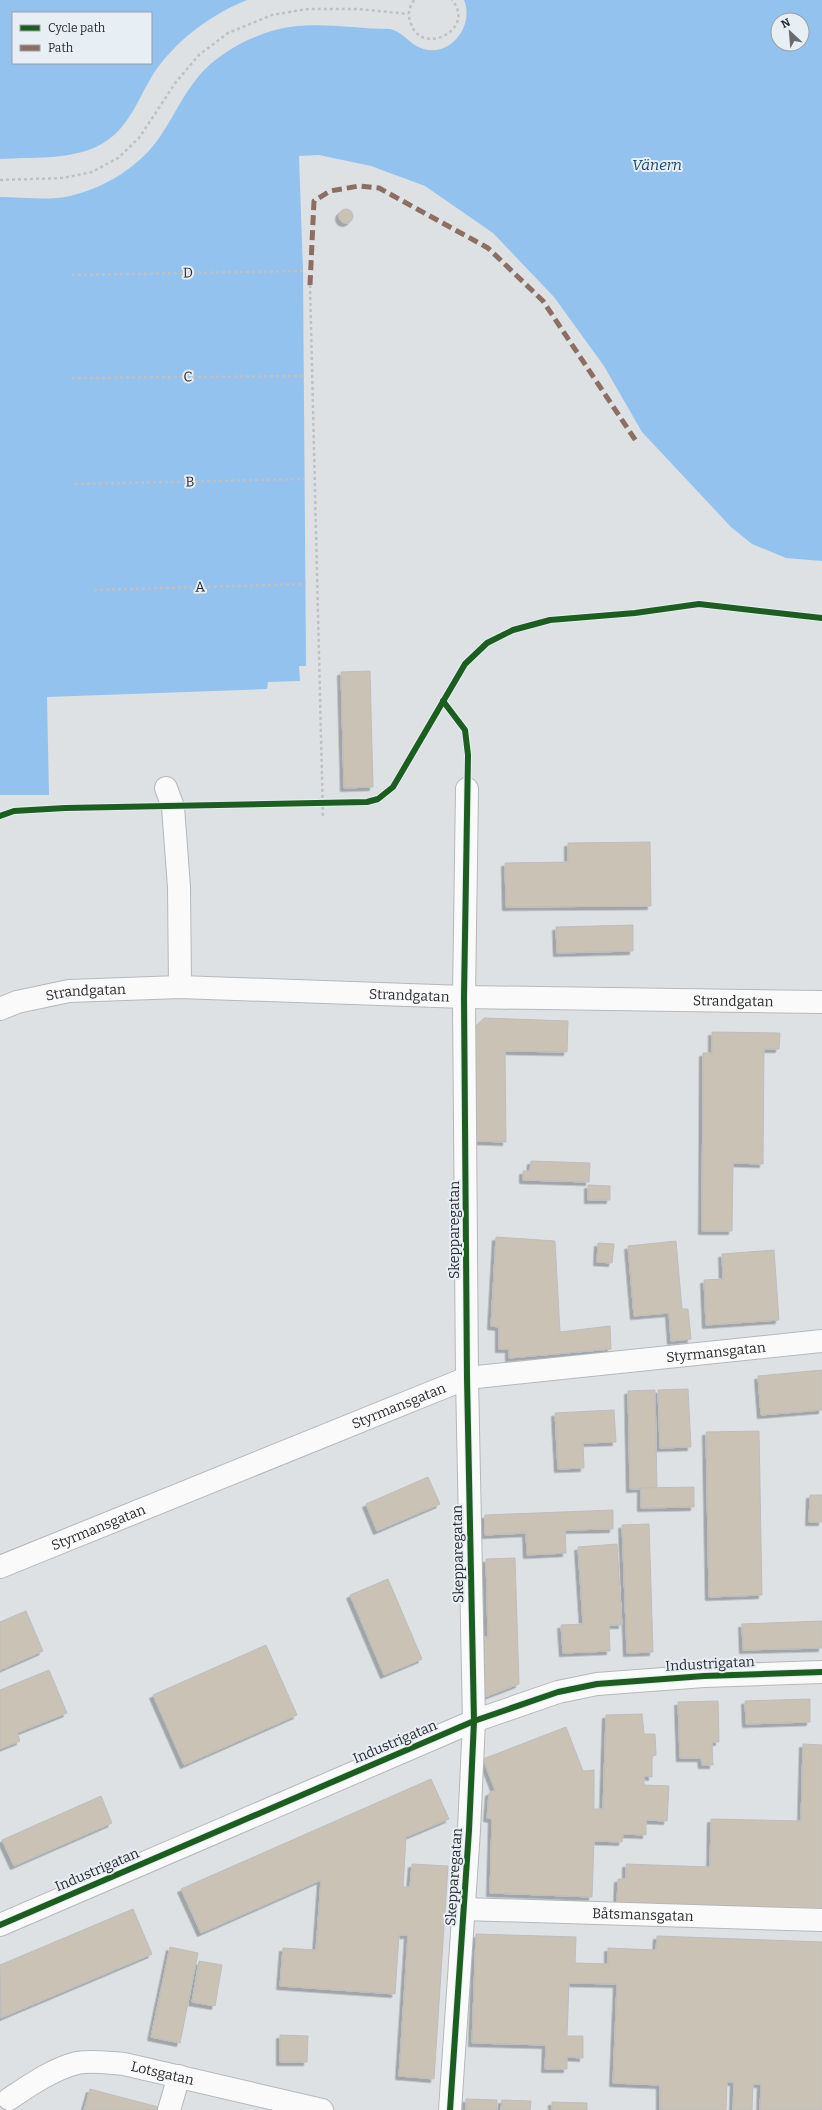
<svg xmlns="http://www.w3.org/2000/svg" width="822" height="2110" font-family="Bitter,serif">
  <defs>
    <filter id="shadow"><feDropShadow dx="-3.5" dy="3.5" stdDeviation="0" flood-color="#0004"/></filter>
  </defs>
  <rect width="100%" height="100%" fill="#dde1e4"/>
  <g fill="#93c2ee" fill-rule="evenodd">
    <path d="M0 0H247C212 14 181 37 158 67 138 95 131 131 96 147 67 160 31 157 0 159ZM13 13H151V63H13Z"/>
    <path d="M464 0H822V561L786 558 752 544 731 527 642 432 604 366 554 297 493 233 425 186 371 166 319 155 299 156 303 271 306 666H299L300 681 268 682 267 689 47 697 49 795H0V197C23 197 47 201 70 196 105 188 141 166 161 135 174 116 183 95 198 77 217 54 247 38 275 30 312 20 352 29 390 29 405 33 409 44 421 48 449 59 475 26 464 0ZM778 20H802V44H778Z"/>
  </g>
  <g fill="#cac2b4" stroke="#bdbdbe" filter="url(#shadow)">
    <circle cx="346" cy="216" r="7"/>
    <path d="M370 671 373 787 344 788 341 672Z"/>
    <path d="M650 842 651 906 506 907 505 863 568 862V843Z"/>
    <path d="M633 925V951L557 953 556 927Z"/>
    <path d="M484 1018 568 1021 567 1052 505 1051 506 1142 476 1141 473 1031Z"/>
    <path d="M712 1032 780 1033 779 1049H764L763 1164 733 1163 732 1231H702L703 1053H712Z"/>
    <path d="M531 1161 590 1163 589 1182 523 1180V1171H530Z"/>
    <path d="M588 1185 610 1186V1200H588Z"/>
    <path d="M496 1237 555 1241 560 1332 610 1326 611 1349 509 1358V1349H499V1327L491 1326Z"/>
    <path d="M676 1241 682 1309H688L691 1339 671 1341 669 1313 634 1316 628 1246Z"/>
    <path d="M598 1243 614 1244 612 1263 597 1262Z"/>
    <path d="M774 1250 779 1320 706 1325 704 1280 723 1279 722 1254Z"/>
    <path d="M822 1370V1410L761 1415 758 1376Z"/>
    <path d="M688 1389 691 1447 660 1448 658 1390Z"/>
    <path d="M655 1390 657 1488 630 1489 628 1391Z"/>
    <path d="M614 1410 616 1442 583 1443 584 1468 558 1469 555 1413Z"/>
    <path d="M759 1431 762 1595 709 1597 706 1432Z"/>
    <path d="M428 1477 440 1504 377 1531 366 1504Z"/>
    <path d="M694 1487V1507L641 1508V1488Z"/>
    <path d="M810 1495H822V1522H809Z"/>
    <path d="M613 1510V1529L565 1530 566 1553 527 1555 526 1533 485 1535V1515Z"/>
    <path d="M649 1524 653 1652 627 1653 622 1525Z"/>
    <path d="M617 1544 622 1625H609L610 1651 563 1653 561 1625 583 1624 578 1547Z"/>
    <path d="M515 1558 519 1684 485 1697 484 1637H488L486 1559Z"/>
    <path d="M388 1579 422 1659 384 1675 350 1595Z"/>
    <path d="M26 1611 43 1651 0 1670V1622Z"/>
    <path d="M822 1621V1648L743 1650 742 1624Z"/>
    <path d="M266 1645 297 1715 184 1765 153 1695Z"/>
    <path d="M49 1670 67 1713 17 1733 20 1741 0 1749V1690Z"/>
    <path d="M810 1699V1722L746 1724 745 1701Z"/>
    <path d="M718 1701 719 1742H712L713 1765H702L701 1758H680L678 1702Z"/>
    <path d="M642 1714 644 1734H655L656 1755 652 1756V1777L644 1776V1785L669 1786 667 1821 646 1820V1835L623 1834 622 1842 594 1841 592 1897 490 1893 492 1819 487 1818 489 1793 495 1790 483 1759 566 1727 583 1771 594 1770V1809H603L606 1715Z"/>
    <path d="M803 1744 822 1745V1910L617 1903 618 1879H626V1864L710 1867 711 1819 801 1821Z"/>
    <path d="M431 1779 449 1819 406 1837 403 1887H410L412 1864 448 1866 434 2079 399 2076 408 1935H399L395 1994 280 1986 283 1948 316 1950 321 1880 201 1933 181 1889Z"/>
    <path d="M101 1796 112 1823 14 1866 2 1840Z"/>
    <path d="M133 1909 152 1954 1 2018 0 1965Z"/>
    <path d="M476 1934 576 1937 575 1963 608 1964V1948L656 1950 657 1936 822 1942V2110H760L761 2084H753L752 2110H733L734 2082H727L726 2110H660V2085L613 2083 617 1984 569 1983 567 2036H583V2058L567 2057V2069H545L546 2045 472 2043Z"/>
    <path d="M170 1947 198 1953 180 2043 151 2037Z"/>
    <path d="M199 1961 222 1965 215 2006 192 2002Z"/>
    <path d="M280 2035 308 2036 307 2062H280Z"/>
    <path d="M90 2089 158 2107 157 2110H84Z"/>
    <path d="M466 2099 497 2100V2110H466Z"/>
    <path d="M502 2100 531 2101 530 2110H501Z"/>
    <path d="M552 2102 587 2103V2110H552Z"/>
  </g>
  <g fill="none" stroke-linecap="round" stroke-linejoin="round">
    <g stroke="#b5b8bb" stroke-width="24">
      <g id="minor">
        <path d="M166 788 173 807 179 887 180 987"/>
        <path id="s1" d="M0 1009 17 1002 69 991 180 987 464 997 822 1002"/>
        <path id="s2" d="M0 1567 467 1378 822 1341"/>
        <path id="s3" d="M464 1909 822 1920"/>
        <path d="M0 1925 474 1721 558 1692 597 1684 704 1676 822 1672"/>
        <path id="s4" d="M9 2099C30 2085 53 2069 77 2063 92 2060 109 2063 124 2064L322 2110"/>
        <path d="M169 2110 179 2076"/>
        <path d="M450 2110 469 1830 474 1721 467 1378 464 997 467 789"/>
      </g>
    </g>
    <g stroke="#bec0c2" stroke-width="2.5" stroke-dasharray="3 3" stroke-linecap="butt">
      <path d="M414 0C409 8 407 15 411 24 422 57 477 29 452 0"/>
      <path d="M0 180 63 178 92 172 118 158 139 138 176 82 199 55 228 33 272 15 308 9H359L408 14"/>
      <path d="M72 275 303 271"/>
      <path d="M310 285 323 818"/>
      <path d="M72 378 303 376"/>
      <path d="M75 484 304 479"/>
      <path d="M94 590 306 584"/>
    </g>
    <use href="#minor" stroke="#fafafb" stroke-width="22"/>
    <path stroke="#8d6e63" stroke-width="5" stroke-dasharray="10 5" stroke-linecap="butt" d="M310 285 314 201 330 191 359 186 379 188 488 248 543 301 636 441"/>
    <g stroke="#e7eef4" stroke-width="8">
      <g id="cycleway">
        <path d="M443 701 465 730 468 755 464 997 467 1378 474 1721 469 1830 450 2110"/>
        <path d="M0 816 14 811 65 808 367 802 378 799 393 787 465 664 487 643 513 630 550 620 635 613 699 604 822 618"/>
        <path d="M0 1925 474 1721 558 1692 597 1684 704 1676 822 1672"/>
      </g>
    </g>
    <use href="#cycleway" stroke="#1b5e20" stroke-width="6"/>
  </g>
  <g text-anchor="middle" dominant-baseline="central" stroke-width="4" stroke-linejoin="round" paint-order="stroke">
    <g font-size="14" fill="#292b2e" stroke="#e7eef4">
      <text transform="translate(188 273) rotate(-1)">D</text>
      <text transform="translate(188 377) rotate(-1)">C</text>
      <text transform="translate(190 482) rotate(-1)">B</text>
      <text transform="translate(200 587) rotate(-2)">A</text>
      <text stroke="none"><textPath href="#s1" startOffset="88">Strandgatan</textPath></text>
      <text stroke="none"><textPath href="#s1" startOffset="412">Strandgatan</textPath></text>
      <text stroke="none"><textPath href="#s1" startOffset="736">Strandgatan</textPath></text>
      <text transform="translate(454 1230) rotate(-90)">Skepparegatan</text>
      <text stroke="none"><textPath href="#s2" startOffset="754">Styrmansgatan</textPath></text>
      <text stroke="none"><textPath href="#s2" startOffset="430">Styrmansgatan</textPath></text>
      <text stroke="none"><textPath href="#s2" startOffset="106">Styrmansgatan</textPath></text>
      <text transform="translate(458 1554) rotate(-91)">Skepparegatan</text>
      <text transform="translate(710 1664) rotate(-3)">Industrigatan</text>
      <text transform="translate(395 1742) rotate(-23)">Industrigatan</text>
      <text transform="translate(97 1870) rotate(-23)">Industrigatan</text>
      <text transform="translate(454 1877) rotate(-86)">Skepparegatan</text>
      <text stroke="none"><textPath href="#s3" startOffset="179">Båtsmansgatan</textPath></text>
      <text stroke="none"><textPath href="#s4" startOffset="164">Lotsgatan</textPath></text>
    </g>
    <g font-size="15" font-style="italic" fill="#184770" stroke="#e7eef4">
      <text x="657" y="165">Vänern</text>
    </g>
  </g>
  <rect x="12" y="12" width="140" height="52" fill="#e7eef4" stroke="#9ba0a5"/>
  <rect x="20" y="25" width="20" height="6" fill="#1b5e20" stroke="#9ba0a5"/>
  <text x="48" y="32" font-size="12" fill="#292b2e">Cycle path</text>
  <rect x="20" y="45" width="20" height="6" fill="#8d6e63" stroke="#9ba0a5"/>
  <text x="48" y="52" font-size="12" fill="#292b2e">Path</text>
  <g transform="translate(790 32) rotate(334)"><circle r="19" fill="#e7eef4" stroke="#9ba0a5"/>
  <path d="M0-3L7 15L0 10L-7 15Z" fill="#686b6e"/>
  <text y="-6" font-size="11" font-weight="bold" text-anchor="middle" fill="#292b2e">N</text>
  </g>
</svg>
